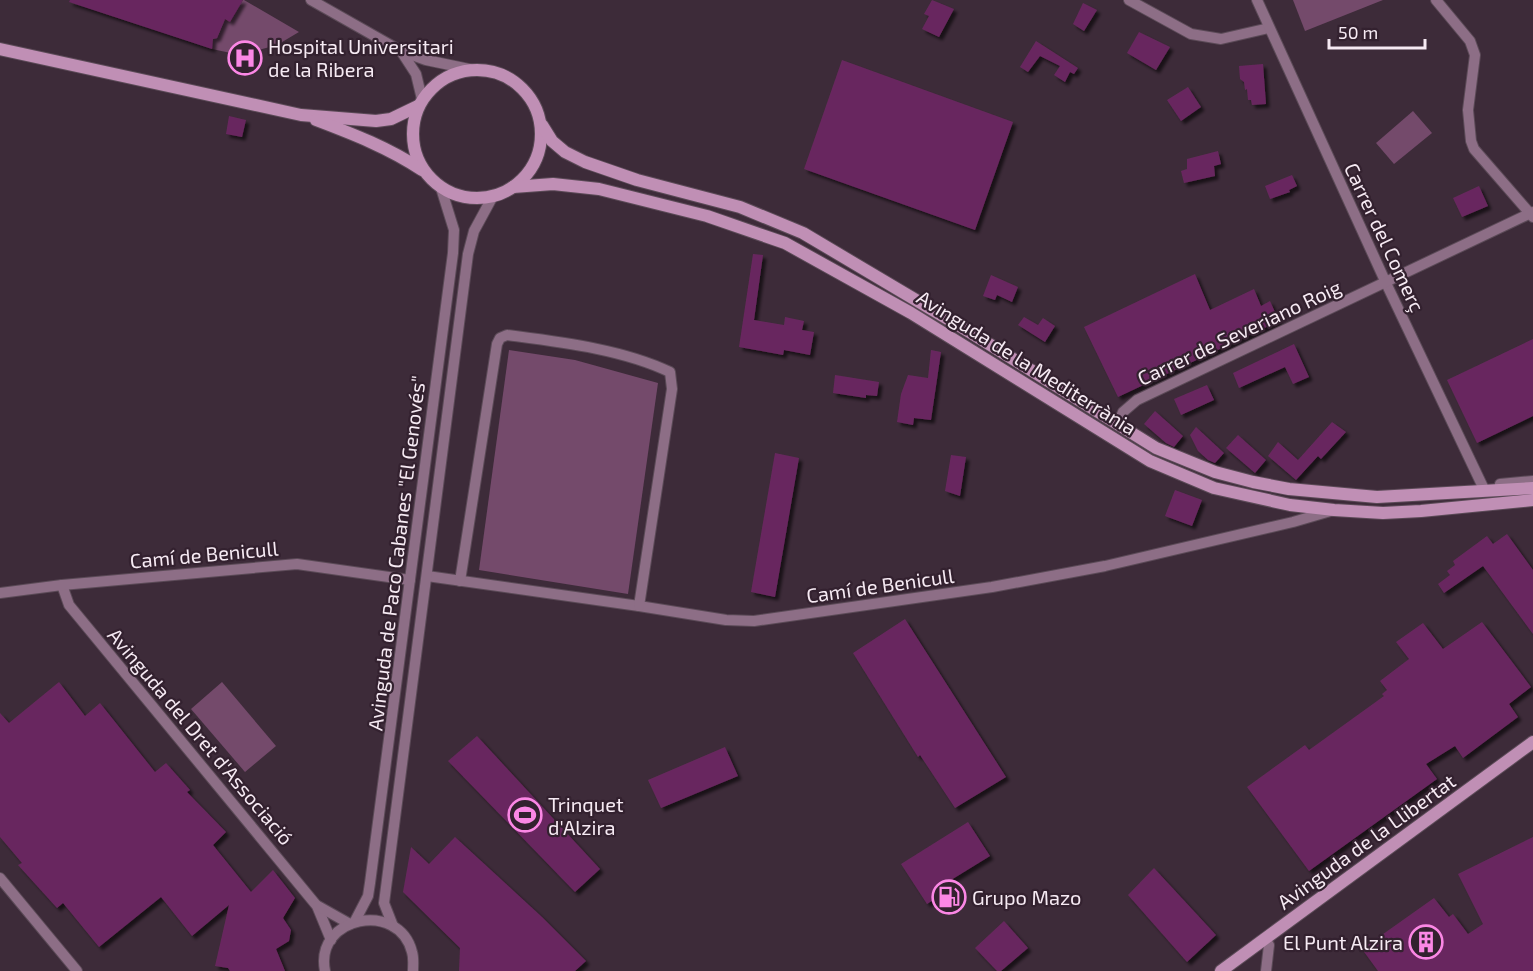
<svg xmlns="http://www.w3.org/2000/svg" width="1533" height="971" font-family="'Exo 2',sans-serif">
  <defs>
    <filter id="shadow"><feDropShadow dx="3.5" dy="3.5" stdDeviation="1.5" flood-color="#0009"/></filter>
  </defs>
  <rect width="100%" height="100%" fill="#3d2b39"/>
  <g fill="#744a6b">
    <path d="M243 0H244L299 32 277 45 240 55 212 49 213 39 225 19 230 22Z"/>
    <path d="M1293 0H1383L1305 31Z"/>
    <path d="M1413 111 1432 133 1394 164 1376 143Z"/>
    <path d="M509 350 575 360 658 383 628 594 479 570Z"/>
    <path d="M222 682 276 746 245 772 191 709Z"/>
  </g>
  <g fill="#68285e" filter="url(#shadow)">
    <path d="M70 0H243L230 22 225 19 217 38 213 39 212 49 69 2Z"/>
    <path d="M932 0 954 9 939 37 922 29 929 16 924 14Z"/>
    <path d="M1083 3 1097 10 1084 31 1073 24Z"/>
    <path d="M1139 32 1170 47 1156 70 1127 53Z"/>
    <path d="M1036 41 1078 68 1074 74 1070 72 1065 82 1054 75 1060 66 1040 56 1028 72 1020 67Z"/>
    <path d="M842 60 1013 122 975 230 804 169Z"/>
    <path d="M1263 64 1266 104 1252 105 1251 100H1248L1247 89 1245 90 1244 82 1240 79 1239 66Z"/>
    <path d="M1188 87 1201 107 1181 121 1167 100Z"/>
    <path d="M229 116 246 120 242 137 226 134Z"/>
    <path d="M1218 151 1221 164 1214 166 1215 176 1184 183 1181 171 1187 169V159Z"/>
    <path d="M1292 175 1297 186 1289 190 1290 192 1270 199 1265 186Z"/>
    <path d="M1479 186 1488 206 1462 217 1453 198Z"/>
    <path d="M753 254 763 255 754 320 784 325 785 317 804 321 802 330 814 332 810 355 784 350 783 355 739 347Z"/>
    <path d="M1195 274 1210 310 1254 289 1261 306 1270 301 1279 321 1118 397 1084 327Z"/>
    <path d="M991 275 1018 287 1012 302 997 295 995 300 983 296Z"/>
    <path d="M1024 317 1038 325 1043 318 1055 326 1045 342 1018 325Z"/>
    <path d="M1533 339V416L1477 443 1447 380Z"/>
    <path d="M1294 344 1309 377 1293 384 1285 367 1239 388 1233 373Z"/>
    <path d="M931 350 941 352 931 420 914 418 913 425 897 422 901 394 908 375 928 378Z"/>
    <path d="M835 375 879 382 877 396 866 395V398L833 393Z"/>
    <path d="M1207 385 1214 400 1181 415 1174 399Z"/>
    <path d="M1155 411 1183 436 1174 447 1166 443 1144 424Z"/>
    <path d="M1332 422 1346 432 1321 459 1318 456 1296 480 1268 456 1278 442 1298 460Z"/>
    <path d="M1196 427 1224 453 1215 463 1208 460 1198 451 1190 435Z"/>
    <path d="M1238 435 1266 460 1255 473 1226 448Z"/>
    <path d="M775 453 799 458 775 597 751 592Z"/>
    <path d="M951 455 966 457 960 496 945 491Z"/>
    <path d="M1175 490 1202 500 1192 526 1165 516Z"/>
    <path d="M1507 534 1533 570V634L1483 566 1444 593 1438 584 1450 575 1447 571 1455 565 1453 561 1487 536 1493 544Z"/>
    <path d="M905 619 1006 777 955 808 920 755 918 757 853 653Z"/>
    <path d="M1482 622 1531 687 1509 704 1518 717 1463 758 1455 746 1426 764 1437 779 1309 871 1247 787 1305 745 1309 750 1384 696 1382 694 1387 690 1380 681 1409 659 1396 642 1423 623 1443 649Z"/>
    <path d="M59 682 85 716 100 703 155 772 166 763 190 790 187 792 226 832 213 845 251 892 273 870 295 898 283 918 291 930 289 941 276 949 285 971H230L228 968 215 966 229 905 192 936 161 897 99 947 63 903 57 908 18 865 22 863 0 837V713L9 723Z"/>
    <path d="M477 736 600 869 575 892 448 761Z"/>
    <path d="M725 747 738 776 661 808 648 780Z"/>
    <path d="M968 822 990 856 951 880 955 886 927 904 901 864Z"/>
    <path d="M455 837 542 917 586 961 575 971H459L460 948 403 892 411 847 429 864Z"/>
    <path d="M1533 837V971H1378L1362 949 1434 898 1449 917 1453 914 1468 934 1483 924 1458 874Z"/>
    <path d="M1154 868 1216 935 1187 962 1128 895Z"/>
    <path d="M1004 921 1028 948 1001 971H997L975 948Z"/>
  </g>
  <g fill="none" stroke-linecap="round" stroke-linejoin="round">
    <g stroke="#5b4a57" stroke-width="12">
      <g id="minor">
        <path d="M311 0 401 51 426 60 469 69"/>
        <path d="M1129 0 1191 34 1221 39 1269 28"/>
        <path d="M1257 0 1386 283 1483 487"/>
        <path d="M1436 0 1470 41 1475 55 1468 110 1471 141 1474 149 1533 217"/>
        <path d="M401 51 416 74 422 99"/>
        <path d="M1118 424 1123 412 1137 400 1533 212"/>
        <path d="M1500 484 1533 481"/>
        <path d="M427 576 639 606 726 620 754 621 992 587 1105 566 1293 522 1334 510"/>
        <path d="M460 581 497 344 500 338 507 335C560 342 622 349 670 372L672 389 639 606"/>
        <path d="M62 585 69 605 317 906 331 940"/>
        <path d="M0 593 62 585 297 564 410 580"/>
        <path d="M0 878 77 971"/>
        <path d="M318 906 350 924"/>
        <path d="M355 921 368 896 370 883 453 253 454 230 441 188"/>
        <path d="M393 926 384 903 468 254 474 231 493 196"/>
        <path d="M325 971C314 916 399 900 412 952 414 958 413 965 413 971"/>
        <path d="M1266 971 1269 945"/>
      </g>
    </g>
    <g stroke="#5b4a57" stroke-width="14">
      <g id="secondary">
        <path d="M0 49 301 115 376 121 391 119 418 106"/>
        <circle cx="477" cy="134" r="64"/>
        <path d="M316 120C353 134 389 148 422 170"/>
        <path d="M542 125 552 141 565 152 585 162 637 180 740 207 803 233 968 331 1156 448 1215 472 1253 482 1289 489 1377 497 1533 488"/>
        <path d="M513 187 553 184 599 189 707 216 785 243 911 313 1150 461 1214 488 1290 505 1334 510 1383 513 1421 511 1533 500"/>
        <path d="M1221 971 1533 742"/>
      </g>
    </g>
    <use href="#minor" stroke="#8d6e86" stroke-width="10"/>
    <use href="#secondary" stroke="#c08fb5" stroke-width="12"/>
  </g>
  <defs>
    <g id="hospital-ring" transform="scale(1.725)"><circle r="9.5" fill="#33212f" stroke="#fb87e5" stroke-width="1.5"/><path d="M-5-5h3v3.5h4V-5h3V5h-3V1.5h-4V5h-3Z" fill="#fb87e5"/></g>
    <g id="stadium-ring" transform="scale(1.725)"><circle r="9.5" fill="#33212f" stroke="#fb87e5" stroke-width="1.5"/><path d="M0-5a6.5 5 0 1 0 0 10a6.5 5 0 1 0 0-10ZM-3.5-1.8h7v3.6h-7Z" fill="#fb87e5"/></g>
    <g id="fuel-ring" transform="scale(1.725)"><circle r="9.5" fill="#33212f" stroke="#fb87e5" stroke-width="1.5"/><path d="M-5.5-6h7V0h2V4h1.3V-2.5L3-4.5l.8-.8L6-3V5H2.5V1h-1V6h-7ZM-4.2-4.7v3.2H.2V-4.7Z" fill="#fb87e5"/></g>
    <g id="building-ring" transform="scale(1.725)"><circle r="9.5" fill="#33212f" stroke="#fb87e5" stroke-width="1.5"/><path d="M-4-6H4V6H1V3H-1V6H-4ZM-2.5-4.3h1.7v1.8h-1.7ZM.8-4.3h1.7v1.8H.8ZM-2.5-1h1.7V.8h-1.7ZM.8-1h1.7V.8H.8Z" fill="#fb87e5"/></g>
  </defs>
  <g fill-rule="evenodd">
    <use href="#hospital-ring" x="245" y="58"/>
    <use href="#stadium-ring" x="525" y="815"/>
    <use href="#fuel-ring" x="949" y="897"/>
    <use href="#building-ring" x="1426" y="942"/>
  </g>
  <g text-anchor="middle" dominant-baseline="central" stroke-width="4.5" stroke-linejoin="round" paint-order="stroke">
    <g font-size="20" fill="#f6eaf3" stroke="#33212f" text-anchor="start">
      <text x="268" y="46">Hospital Universitari<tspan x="268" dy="23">de la Ribera</tspan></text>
      <text x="548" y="804">Trinquet<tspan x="548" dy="23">d'Alzira</tspan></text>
      <text x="972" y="897">Grupo Mazo</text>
      <text x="1403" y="942" text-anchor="end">El Punt Alzira</text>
    </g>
    <g font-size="20" fill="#f6eaf3" stroke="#33212f">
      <text transform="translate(1385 237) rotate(65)">Carrer del Comerç</text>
      <text transform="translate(1239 332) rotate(-25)">Carrer de Severiano Roig</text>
      <text transform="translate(1027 362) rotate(32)">Avinguda de la Mediterrània</text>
      <text transform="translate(396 553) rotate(-83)">Avinguda de Paco Cabanes "El Genovés"</text>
      <text transform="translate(204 554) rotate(-5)">Camí de Benicull</text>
      <text transform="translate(880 585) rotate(-8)">Camí de Benicull</text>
      <text transform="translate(201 736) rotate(50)">Avinguda del Dret d'Associació</text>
      <text transform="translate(1366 841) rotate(-36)">Avinguda de la Llibertat</text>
    </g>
  </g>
  <path d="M1329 39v9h96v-9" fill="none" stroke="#f6eaf3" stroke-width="3"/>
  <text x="1338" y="39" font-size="18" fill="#f6eaf3" stroke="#33212f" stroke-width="4.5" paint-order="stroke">50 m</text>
</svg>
